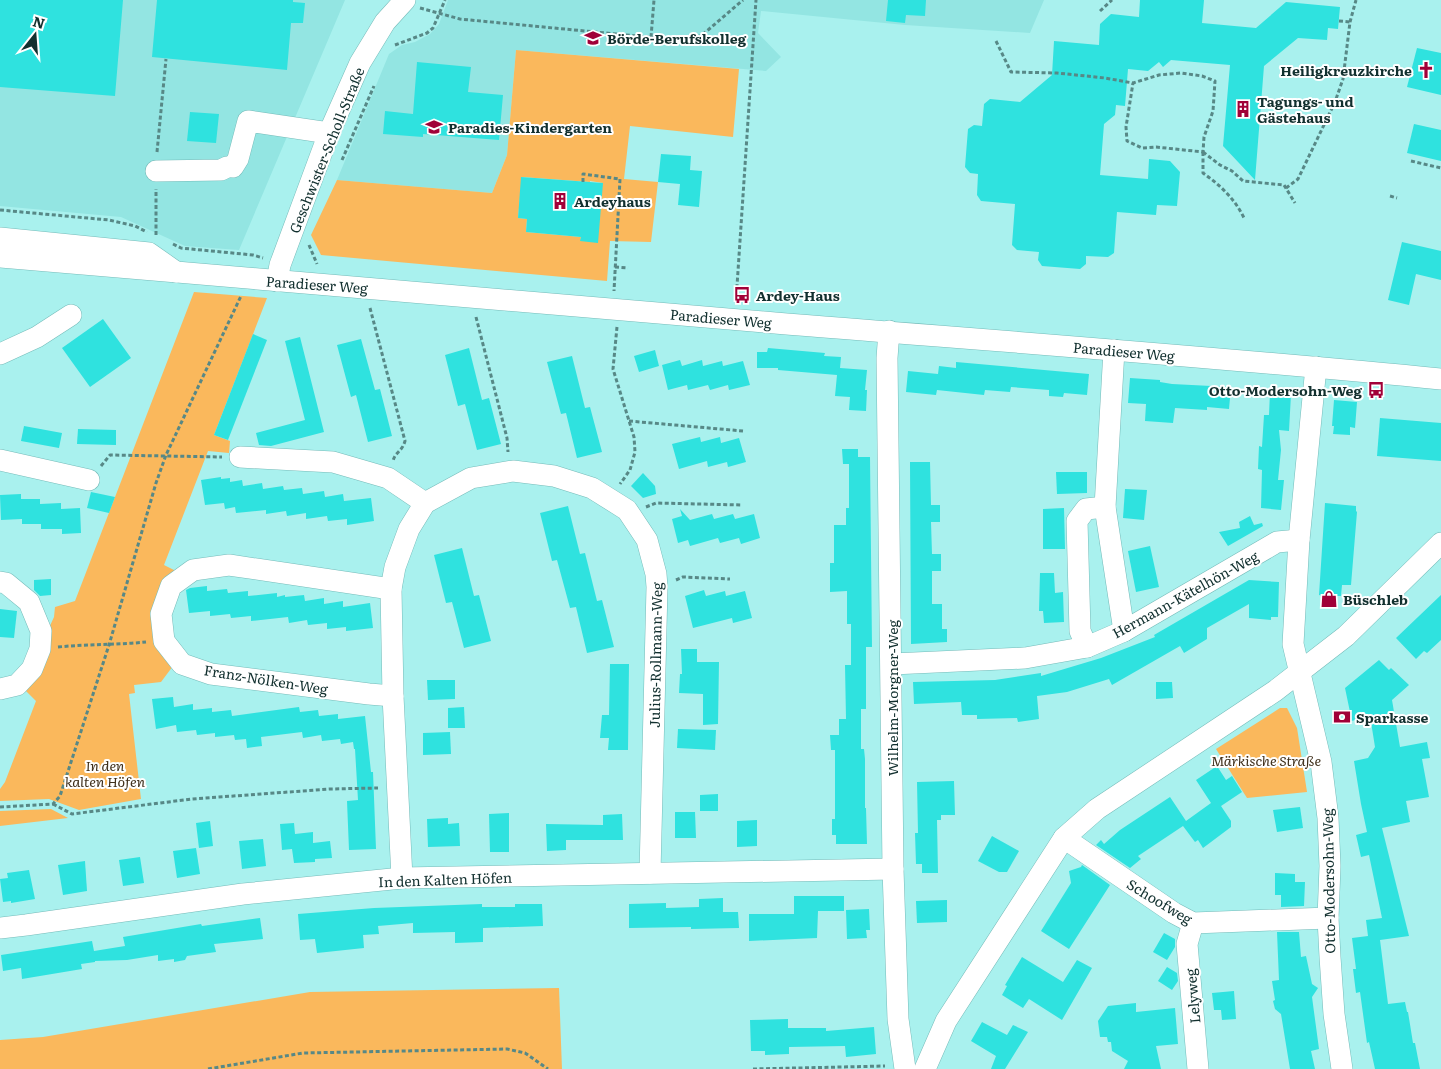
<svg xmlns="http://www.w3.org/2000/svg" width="1441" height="1069" font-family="Literata,serif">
  <rect width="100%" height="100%" fill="#a9f1ee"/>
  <g fill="#93e5e2">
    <path d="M0 0H345L239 250 185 246 121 217 0 206Z"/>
    <path d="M448 0H1044L1030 33 905 25 761 11 758 33 781 57 766 71 516 50 507 155 492 193 337 180 389 54 402 45 415 42 430 34 439 24Z"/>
  </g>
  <g fill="#fab85c" fill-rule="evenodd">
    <path d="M516 50 739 69 733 137 630 126 624 179 658 182 651 242 610 241 607 281 321 255 311 235 337 180 492 193 507 155ZM522 177 590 182V181L603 183 580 241 581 237 526 232 527 219 518 218Z"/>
    <path d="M194 292 267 298 214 435 230 441 229 453 208 451 164 565 176 571 161 589 173 666 161 682 134 685 135 693 129 694 141 799 79 810 49 799 0 801V789L5 782 36 701 22 687 54 617 55 607 75 601Z"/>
    <path d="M1280 708H1287L1297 728 1307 792 1247 798 1216 749Z"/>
    <path d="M51 809 68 818 0 826V811Z"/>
    <path d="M559 988 562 1069H0V1040L43 1037 310 992Z"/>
  </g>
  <g fill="#2fe2df">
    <path d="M0 0H123L115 96 0 87Z"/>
    <path d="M157 0H293V2L305 3 303 23H291L287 70 152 57Z"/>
    <path d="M888 0H926L925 16 906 15 905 23 886 21Z"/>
    <path d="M1140 0H1204L1202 23 1256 28 1286 2 1340 7 1338 29 1328 28 1327 40 1298 38 1264 66 1255 180 1223 146 1230 65 1171 60 1163 67 1159 62 1148 71 1128 69 1125 106 1116 105 1115 115 1104 124 1100 175 1148 179 1149 159 1170 161 1180 172 1177 206 1157 205 1156 215 1117 212 1114 253 1108 257 1086 256V264L1080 269 1042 266 1038 260 1039 252 1017 250 1012 245 1015 204 981 201 977 195 978 174 970 173 965 167 968 129 974 125 982 126 984 104 990 99 1020 102 1052 75 1054 41 1099 45 1100 24 1111 14 1139 17Z"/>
    <path d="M1417 48 1441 53V95L1407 87Z"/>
    <path d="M417 62 471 67 468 92 503 95 499 140 423 134V137L383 134 385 111 413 114Z"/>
    <path d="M190 112 219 114 216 143 187 141Z"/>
    <path d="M1414 124 1441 130V161L1407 153Z"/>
    <path d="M661 154 691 156 690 170 702 171 699 207 678 205 680 184 658 182Z"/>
    <path d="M521 177 603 183 598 243 580 241 581 237 526 232 527 219 518 218Z"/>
    <path d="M1402 242 1441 251V280L1416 274 1409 305 1388 300Z"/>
    <path d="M103 319 131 358 90 387 62 348Z"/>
    <path d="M253 334 267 340 228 440 214 435Z"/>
    <path d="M300 337 324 432 271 446 259 445 256 433 305 420 285 341Z"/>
    <path d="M361 339 375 390 380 389 392 436 368 442 356 395 351 397 337 345Z"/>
    <path d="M469 348 482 400 489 398 501 444 477 450 465 404 458 406 445 355Z"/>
    <path d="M768 348 825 353 824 356 841 357 840 368 867 370 865 390H867L866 411 849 410 850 397 835 396 837 375 778 370V368H757V352H767Z"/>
    <path d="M655 350 659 366 639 372 634 356Z"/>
    <path d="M572 356 585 408 590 407 602 452 577 458 566 413 561 414 547 362Z"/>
    <path d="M680 360 682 366 702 360 703 366 722 361 723 366 743 361 750 385 729 390 728 385 710 390 708 385 688 390 687 385 668 390 662 365Z"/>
    <path d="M956 362 1089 374 1087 395 1064 393 1063 397 1049 396V390L1011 387 1010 392 985 390 984 395 937 390 936 395 906 392 908 371 938 374 939 366 956 368Z"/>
    <path d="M1130 378 1160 380V382L1172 384 1231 387 1229 409 1207 407V410L1175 408 1173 423 1145 421 1146 404 1128 403Z"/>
    <path d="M1270 392 1291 394 1289 431 1279 430 1281 450 1278 480H1284L1281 510 1261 508 1262 470 1258 469 1259 446 1262 447 1264 415H1269Z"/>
    <path d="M1334 400 1357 402 1355 428 1350 427V435L1333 434 1334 426H1332Z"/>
    <path d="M1380 418 1441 423V461L1377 456Z"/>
    <path d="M24 426 62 433 59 448 21 441Z"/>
    <path d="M78 429 116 430V445L77 444Z"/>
    <path d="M700 437 701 442 720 437 721 443 739 438 746 462 728 467 727 462 708 467 707 461 679 469 672 444Z"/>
    <path d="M842 449H858V457H870L872 647H866V709H861V749H864L865 759V808H866L867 844H836V835H832V819H835V750H831L830 735H839V719H846L845 665H851V624H847V591L830 592V563H834V525H846V508H849V464H843Z"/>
    <path d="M910 462H930L931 505H940V522H931L932 554H941V571H932V604H942V629H947V642L911 644Z"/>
    <path d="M1056 472H1087V493L1057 494Z"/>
    <path d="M643 473 655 486 656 494 643 498 631 486Z"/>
    <path d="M221 477V479L230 478V482L242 480 243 486 262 483 263 489 283 486 284 490 302 488 303 494 324 491 325 497 343 494 344 501 371 498 374 521 347 525V519L328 521 327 516 306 519V513L287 516 286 511 266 514V510L236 513 235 507 225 509 224 503 205 505 201 480Z"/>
    <path d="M1125 489 1147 490 1144 520 1123 518Z"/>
    <path d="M91 492 115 497 109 513 87 508Z"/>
    <path d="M21 494V499H40V504L61 503V509L80 508 81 533 62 534V529H41V524H22V519L1 520 0 495Z"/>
    <path d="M1325 503 1356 506V511L1357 512 1351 585H1342L1341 596H1334V599L1319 595Z"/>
    <path d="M568 506 580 554 585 553 597 601 602 600 614 647 587 653 576 607 570 608 557 560 552 561 540 513Z"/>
    <path d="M1064 508 1065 549H1043V509Z"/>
    <path d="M680 509 690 520 712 514 714 519 733 514 735 519 754 514 760 538 741 544 739 538 720 543 718 538 690 546 688 540 678 543 672 519 682 516Z"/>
    <path d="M1250 516 1254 525 1262 523 1263 526 1228 546 1219 532 1240 528 1239 522Z"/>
    <path d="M1150 546 1159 587 1136 592 1128 551Z"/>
    <path d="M462 548 474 596 479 595 491 641 464 648 452 602 446 603 434 555Z"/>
    <path d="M1040 573H1054L1055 593 1063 592 1064 622 1044 623 1043 611H1039Z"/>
    <path d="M51 579V595L40 596 34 590V580Z"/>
    <path d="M1249 580 1279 582 1278 617H1271V620L1249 618V604L1207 628V639L1184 653 1180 646 1112 685 1109 679 1067 692 1037 696 1039 719 1018 722 1017 718 977 719V715H962L961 702 914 704 913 682 995 680 1041 673V676L1101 658 1155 637 1154 635Z"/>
    <path d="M207 586V591L227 589 228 593 248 591V596L277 593V597L285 595V597L304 595 305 601 324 598V604L343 601V607L370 603 373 628 346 631V627L327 629V623L308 625 307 620 289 623 288 617 251 621V616L231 618 230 614 210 616V611L189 613 186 590 190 588Z"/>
    <path d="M704 590 706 596 725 591 726 596 745 591 752 618 733 623 732 618 693 628 685 596Z"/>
    <path d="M1441 595V640L1427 653 1424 651 1416 659 1396 638Z"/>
    <path d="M0 609 17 611 14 638 0 637Z"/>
    <path d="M681 649H697V662H719L718 724 703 725V694L679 693 680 674H682Z"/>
    <path d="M1379 660 1389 670 1391 668 1409 685 1392 700 1400 747 1427 742 1430 758 1422 759 1429 797 1406 801 1410 822 1382 828 1409 936 1380 940 1388 1004 1405 1002 1407 1012H1408L1413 1043H1415L1420 1069H1375L1369 1042 1367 1043 1360 992 1356 993 1353 969H1356L1352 938 1368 936 1366 920 1382 918 1369 855 1361 857 1356 835 1367 832 1361 804 1354 761 1368 758 1375 747 1371 722 1365 723 1364 719 1350 721V712L1345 688Z"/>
    <path d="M610 664H629L628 750H608L609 738H600L602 715H609Z"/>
    <path d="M427 680H455V699L428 700Z"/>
    <path d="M1156 682H1172L1173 698 1156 699Z"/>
    <path d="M173 697 174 707 193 704V710L212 708V712L231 710 232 716 299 707 300 712 318 710 319 716 338 714V719L365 716 371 772H373L376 849 349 850 347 801 358 800 355 749H354L353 742 341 744 340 739 322 741 321 735 303 738 302 732 261 737 262 746 247 748 246 739 235 740 234 735 215 737V733L197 735 196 730 177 732 176 725 156 729 152 699Z"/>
    <path d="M464 707 465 728H448V708Z"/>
    <path d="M678 729 716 730 715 750 677 748Z"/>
    <path d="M450 732 451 754 423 755V733Z"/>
    <path d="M1217 766 1226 780 1232 776 1242 792 1221 806 1231 821V827L1203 848 1198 840 1195 842 1183 826 1138 856 1141 859 1130 868 1096 845 1101 840 1104 844 1120 830 1170 797 1186 821 1211 803 1196 780Z"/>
    <path d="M954 781 955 815H941V820H937L938 873H922V864H916L915 833H918L917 782Z"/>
    <path d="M718 794V811H700V795Z"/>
    <path d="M1300 807 1303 828 1277 832 1273 810Z"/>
    <path d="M675 812H695L696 838H675Z"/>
    <path d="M509 813V852H490L489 814Z"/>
    <path d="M622 814 623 840H566V850L547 851 546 824 603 825V815Z"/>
    <path d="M448 818V824L459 823 460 846 428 847 427 819Z"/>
    <path d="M757 820V846L737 847V821Z"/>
    <path d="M210 821 213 846 199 848 196 823Z"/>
    <path d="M294 823 295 834 313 832V843L330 841 332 858 315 859V862L294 863 292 849 282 850 280 824Z"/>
    <path d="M992 836 1019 851 1007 872H999L978 861Z"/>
    <path d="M263 839 266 866 242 869 239 841Z"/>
    <path d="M196 848 200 874 177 878 173 851Z"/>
    <path d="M140 857 144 883 123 886 119 860Z"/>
    <path d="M85 861 87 891 63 895 58 865Z"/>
    <path d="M1082 865 1110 885 1069 949 1041 931 1071 883 1069 871 1081 867Z"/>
    <path d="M29 870 35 899 11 903V901L3 902 0 879 8 878 7 873Z"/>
    <path d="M1275 873 1295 874V882H1305L1304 906 1281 907V895H1275Z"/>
    <path d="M794 896H844V911H818L817 938 749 941V914H794Z"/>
    <path d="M723 898V912H738L739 928 691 929V927L629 928V904L666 903V908L699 907V899Z"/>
    <path d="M947 900V922L917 923 916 901Z"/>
    <path d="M482 904V907H515V904H542L543 926 483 928V942L455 943V932L413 933V923L378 926 379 934 363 935 364 948 317 953 315 939 300 940 298 914 374 908Z"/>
    <path d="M869 909 870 930H866L867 938 847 939 846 910Z"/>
    <path d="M260 918 263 939 214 944 216 952 187 956 185 960 174 962V959L158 961V955L127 960 95 961V962L81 964 82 969 22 979 21 968 3 971 1 955 92 941 94 951 125 946 123 937 201 924 202 926Z"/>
    <path d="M1277 932H1299L1301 957 1306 956 1312 984 1318 988 1312 997 1319 1049 1311 1051 1315 1069H1290L1281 1014 1275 1009 1273 1001 1275 1000 1272 981 1279 980Z"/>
    <path d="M1164 933 1175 939V947L1167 960 1153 952Z"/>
    <path d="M1022 957 1063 982 1077 960 1092 968 1062 1020 1029 999 1023 1008 1002 995 1007 986 1005 985Z"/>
    <path d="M1167 967 1177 973 1178 981 1172 990 1158 981Z"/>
    <path d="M1234 991 1236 1019 1222 1020 1221 1010H1214L1212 993Z"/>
    <path d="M1136 1003V1012L1175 1008 1178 1044 1156 1046 1161 1069H1124L1128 1061 1112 1051 1111 1042H1108L1107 1037H1100L1098 1021 1108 1006Z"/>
    <path d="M788 1019V1028H826V1031L874 1027 876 1054 846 1057 845 1046 789 1047V1054L765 1055V1051H751L750 1020Z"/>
    <path d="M982 1022 1007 1035 1013 1025 1028 1032 1005 1069H991L996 1056 971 1041Z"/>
  </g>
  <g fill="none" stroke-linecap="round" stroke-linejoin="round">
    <g stroke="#75bbb9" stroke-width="22">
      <g id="minor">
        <path d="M233 167 238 159 248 121 329 133"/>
        <path d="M156 171 221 170 227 167"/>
        <path d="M0 238 149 253 176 272"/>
        <path d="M0 257C258 279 517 301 775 323 997 341 1219 357 1441 379"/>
        <path d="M277 281 280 265 329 133 360 63 385 22 405 0"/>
        <path d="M889 331 887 358 893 869 898 1019 905 1069"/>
        <path d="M1114 350 1105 507 1124 631"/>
        <path d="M0 354 37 337 71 315"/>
        <path d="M1316 367 1299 540 1293 644 1321 762 1328 818 1330 866 1328 918 1330 957 1334 1014 1342 1069"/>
        <path d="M240 457 333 462 388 478 425 503"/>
        <path d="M0 460 89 480"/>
        <path d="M0 582 6 583 29 602 41 631 40 649 32 669 17 685 0 689"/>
        <path d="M391 589 229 565 193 570 171 586 161 614 164 641 182 664 211 674 369 694 393 696"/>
        <path d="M1087 647 1080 631 1077 521 1086 509 1105 507"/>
        <path d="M892 664 1025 658 1087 647 1124 631 1277 542 1299 540"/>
        <path d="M1064 838 1174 913 1193 923 1328 918"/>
        <path d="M402 878 393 696 391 589 395 567 409 529 425 503 471 478 513 471 554 476 592 488 627 510 647 540 656 574 657 587 650 873"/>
        <path d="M1193 923 1187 944 1198 1069"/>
        <path d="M0 928 26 925 243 894 402 878 893 869"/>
        <path d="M925 1069 946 1021 1064 838 1097 809 1275 691 1346 636 1441 543"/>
      </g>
    </g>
    <g stroke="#578886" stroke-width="3" stroke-dasharray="4 2.5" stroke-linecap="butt">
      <path d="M420 8 460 19 678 40 701 36 743 0"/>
      <path d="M1100 11 1112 0"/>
      <path d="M1339 21 1350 22"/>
      <path d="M651 37 654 0"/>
      <path d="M996 41 1011 72 1057 73 1105 78 1133 83 1159 75 1181 73 1202 76 1215 81 1213 111 1204 137 1203 152 1156 147 1142 148 1127 141 1126 127 1133 83"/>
      <path d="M395 45 427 33 433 28 445 0"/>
      <path d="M157 152 166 59"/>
      <path d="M1203 152 1220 165 1232 171 1243 181 1284 185 1295 203"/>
      <path d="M1203 152V173C1220 185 1235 199 1244 218"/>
      <path d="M342 160 374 86"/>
      <path d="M1411 161 1441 168"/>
      <path d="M583 182V174L620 179 614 291"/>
      <path d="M1286 188 1298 179 1335 102 1343 79 1350 22 1356 0"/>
      <path d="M1390 196 1397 198"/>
      <path d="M0 210 109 220 135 226 147 232"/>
      <path d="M156 235V189"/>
      <path d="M173 244 181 248 253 255 263 258"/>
      <path d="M309 245 317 264"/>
      <path d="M615 267 628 268"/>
      <path d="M736 301 756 0"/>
      <path d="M370 308 405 441C402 452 395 452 393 461"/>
      <path d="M476 317 507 438 508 452"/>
      <path d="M617 327 613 369 634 437 635 452 630 470 620 484"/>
      <path d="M629 421 743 431"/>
      <path d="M101 466 110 455 222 457"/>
      <path d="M646 507 656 503 742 505"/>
      <path d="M676 580 683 577 730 579"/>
      <path d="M58 647C88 644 117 645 146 642"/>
      <path d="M53 804 72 814 192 799 330 789 378 788"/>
      <path d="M0 807 53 804 60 796 109 645 156 483 166 455 241 296"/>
      <path d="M208 1069 303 1053 507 1049 525 1053 548 1069"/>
      <path d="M753 1069 885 1066"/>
    </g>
    <use href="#minor" stroke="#fff" stroke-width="21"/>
  </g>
  <defs>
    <g id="school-bare" transform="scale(1.35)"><path d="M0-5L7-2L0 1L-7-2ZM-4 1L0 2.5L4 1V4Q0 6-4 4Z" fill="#a10038" stroke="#fff" stroke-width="2.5" paint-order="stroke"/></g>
    <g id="church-bare" transform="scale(1.35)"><path d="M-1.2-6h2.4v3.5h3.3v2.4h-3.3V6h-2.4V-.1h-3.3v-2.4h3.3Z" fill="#a10038" stroke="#fff" stroke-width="2.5" paint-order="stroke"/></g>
    <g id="building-bare" transform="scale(1.35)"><path d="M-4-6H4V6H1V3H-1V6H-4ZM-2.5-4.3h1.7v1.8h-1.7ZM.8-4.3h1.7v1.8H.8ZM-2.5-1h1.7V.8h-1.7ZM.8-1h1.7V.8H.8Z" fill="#a10038" stroke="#fff" stroke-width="2.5" paint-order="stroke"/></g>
    <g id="bus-bare" transform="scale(1.35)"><path d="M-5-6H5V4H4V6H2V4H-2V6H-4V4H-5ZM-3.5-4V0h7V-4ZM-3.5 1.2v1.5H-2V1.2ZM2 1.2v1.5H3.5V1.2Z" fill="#a10038" stroke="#fff" stroke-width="2.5" paint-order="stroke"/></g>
    <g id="shop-bare" transform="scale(1.35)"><path d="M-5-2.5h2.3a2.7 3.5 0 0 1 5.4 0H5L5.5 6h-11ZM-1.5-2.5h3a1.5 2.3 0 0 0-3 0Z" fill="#a10038" stroke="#fff" stroke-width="2.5" paint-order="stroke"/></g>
    <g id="bank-bare" transform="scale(1.35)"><path d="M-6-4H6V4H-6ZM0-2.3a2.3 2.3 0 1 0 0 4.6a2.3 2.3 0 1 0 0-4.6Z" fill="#a10038" stroke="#fff" stroke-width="2.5" paint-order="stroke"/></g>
  </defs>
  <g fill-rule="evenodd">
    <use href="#school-bare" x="593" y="38"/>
    <use href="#church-bare" x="1426" y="70"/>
    <use href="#building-bare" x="1243" y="109"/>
    <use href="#school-bare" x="434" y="127"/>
    <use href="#building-bare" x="560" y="201"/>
    <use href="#bus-bare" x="742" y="295"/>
    <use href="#bus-bare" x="1376" y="390"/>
    <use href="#shop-bare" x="1329" y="599"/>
    <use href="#bank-bare" x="1342" y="717"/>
  </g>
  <g text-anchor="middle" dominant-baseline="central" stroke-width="4" stroke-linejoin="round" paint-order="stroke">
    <g font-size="14" font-weight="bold" fill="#12302f" stroke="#fff" text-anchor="start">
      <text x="607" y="38">Börde-Berufskolleg</text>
      <text x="1412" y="70" text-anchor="end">Heiligkreuzkirche</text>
      <text x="1257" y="101">Tagungs- und<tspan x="1257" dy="16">Gästehaus</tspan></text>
      <text x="448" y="127">Paradies-Kindergarten</text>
      <text x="574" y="201">Ardeyhaus</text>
      <text x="756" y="295">Ardey-Haus</text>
      <text x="1362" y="390" text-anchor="end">Otto-Modersohn-Weg</text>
      <text x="1343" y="599">Büschleb</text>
      <text x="1356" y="717">Sparkasse</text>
    </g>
    <g font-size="14" fill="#12302f" stroke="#fff">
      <text transform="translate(326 150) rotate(-68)">Geschwister-Scholl-Straße</text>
      <text transform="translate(317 284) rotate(4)">Paradieser Weg</text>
      <text transform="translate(721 318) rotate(5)">Paradieser Weg</text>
      <text transform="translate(1124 351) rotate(5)">Paradieser Weg</text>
      <text transform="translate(1185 594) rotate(-29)">Hermann-Kätelhön-Weg</text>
      <text transform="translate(655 655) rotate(-89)">Julius-Rollmann-Weg</text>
      <text transform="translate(266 679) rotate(9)">Franz-Nölken-Weg</text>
      <text transform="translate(892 698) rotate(-90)">Wilhelm-Morgner-Weg</text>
      <text transform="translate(445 879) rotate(-2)">In den Kalten Höfen</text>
      <text transform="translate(1328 881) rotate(-91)">Otto-Modersohn-Weg</text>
      <text transform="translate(1160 901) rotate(31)">Schoofweg</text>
      <text transform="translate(1192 996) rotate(-95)">Lelyweg</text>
    </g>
    <g font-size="14" font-style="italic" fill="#3e2e1a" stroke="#fff">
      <text x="1266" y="760">Märkische Straße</text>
      <text x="105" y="765">In den<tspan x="105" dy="16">kalten Höfen</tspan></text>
    </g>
  </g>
  <g transform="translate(35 35) rotate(17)" stroke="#ffffff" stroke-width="4" paint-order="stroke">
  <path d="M0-4L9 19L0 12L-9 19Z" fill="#12302f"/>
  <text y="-8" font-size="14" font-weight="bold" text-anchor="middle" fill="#12302f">N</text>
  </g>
</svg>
